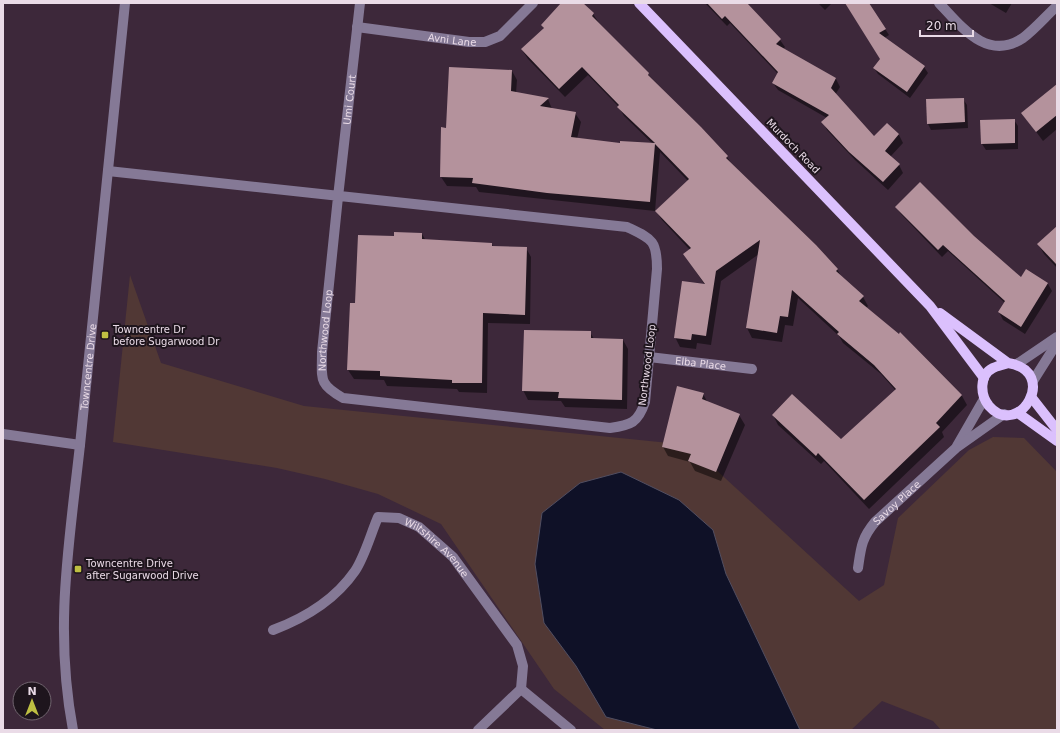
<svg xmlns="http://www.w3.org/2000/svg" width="1060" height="733" font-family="'DejaVu Sans',sans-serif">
  <rect width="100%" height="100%" fill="#3d283a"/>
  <path fill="#513835" d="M130 275 161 363 304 406 689 445 859 601 884 585 898 518 969 450 993 437 1024 438 1057 472V730H941L933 721 882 701 851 730H605L554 689 441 524 378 494 325 479 277 468 113 442Z"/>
  <path fill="#0f1127" stroke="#514e61" d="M621 472 679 500 713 530 726 574 800 730H657L606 717 576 666 544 623 535 564 542 513 580 483Z"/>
  <g fill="#0007">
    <path d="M563 3H582L593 14 599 23 727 157 731 163 837 269 842 278 863 297 868 306 866 308 899 335 900 334 962 396 967 405 942 432 944 437 869 509 824 461 821 464 778 425 773 415 841 440 896 391 881 374 843 343 839 336 798 298 793 326 785 325 782 342 752 338 747 328 759 254 721 281 711 345 697 343 696 349 680 347 675 337 705 285 684 254 690 250 662 220 656 211 688 181 660 152 655 211 479 192 476 187 447 186 441 177 442 128 447 129 512 71 517 80 516 93 548 99 552 109 575 113 581 122 577 139 621 144H653L624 116 618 106 588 75 565 97 528 59 522 50 544 29 542 25Z"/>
    <path d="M705 3H744L780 40 785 47 783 49 836 79 840 87 835 95 874 138 887 124 899 135 903 143 890 157 899 165 903 173 888 190 855 160 827 130 823 122 827 118 778 90 773 83 778 74 730 23 727 26Z"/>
    <path d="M818 3H832L825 10Z"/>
    <path d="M857 3H868L889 35 884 38 924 67 928 73 910 98 878 74 874 68 881 59Z"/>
    <path d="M989 3H1012L1006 13Z"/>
    <path d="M1057 85V129L1043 141 1023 114Z"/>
    <path d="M963 99 967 105 968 128 931 130 928 124Z"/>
    <path d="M1014 120 1018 126V149L986 150 982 144Z"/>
    <path d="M896 207 973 236 1021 278 1026 270 1048 284 1052 291 1025 334 1003 320 999 312 1005 303 948 251 942 257 901 214Z"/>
    <path d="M1057 227V268L1044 254 1038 244Z"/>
    <path d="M422 234 426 241 492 244 493 247 526 248 531 257 530 324 488 323 487 393 459 392 457 389 387 386 384 380 354 379 348 370 356 304 395 238Z"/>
    <path d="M590 332 594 339 623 340 628 349 627 409 565 407 561 401 528 400 523 390Z"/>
    <path d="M703 394 708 403 739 415 745 425 721 481 695 471 690 462 668 456 663 447Z"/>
  </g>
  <g fill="#b4929c">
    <path d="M561 3H583L594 13 592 16 649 73 648 75 701 127 728 156 726 158 816 245 838 269 836 271 864 296 859 301 899 334 900 332 962 395 936 423 940 427 864 500 818 453 816 456 772 415 792 394 841 439 896 389 874 365 837 334 839 332 792 290 788 317 780 316 777 333 746 328 760 240 716 271 706 336 692 334 691 340 674 338 682 281 705 284 683 254 691 248 655 211 689 179 655 144 650 202 547 193 472 183 473 178 440 177 441 127 446 128 449 67 512 70 511 91 549 98 540 106 576 112 571 137 620 143V141L655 143 617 107 619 105 582 67 559 89 521 49 544 28 541 25Z"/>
    <path d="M707 3H747L781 39 776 44 836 78 831 88 874 136 887 123 899 134 885 151 900 164 883 182 849 152 821 122 829 115 772 83 778 72 725 16 722 19Z"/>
    <path d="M845 3H869L886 29 879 33 925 66 907 92 873 68 880 59Z"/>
    <path d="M1057 84V115L1036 132 1021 113Z"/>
    <path d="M964 98 965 122 927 124 926 99Z"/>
    <path d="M1015 119V143L981 144 980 120Z"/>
    <path d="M920 182 974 236 1021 277 1026 269 1048 283 1021 327 998 312 1005 301 943 245 938 250 895 207Z"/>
    <path d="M1057 226V265L1037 244Z"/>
    <path d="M394 232 422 233V239L492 243V246L527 247 525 315 483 313 482 383H452V380L380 376V371L347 370 350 303H355L358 235 394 236Z"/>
    <path d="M524 330 591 331V338L623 339 622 400 558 398 559 392 522 391Z"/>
    <path d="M677 386 704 393 702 399 740 414 716 472 688 461 691 454 662 447Z"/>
  </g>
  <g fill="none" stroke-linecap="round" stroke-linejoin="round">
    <g stroke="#857996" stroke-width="10">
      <path d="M939 3C961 26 987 62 1023 38 1035 29 1046 16 1057 6"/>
      <path id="s1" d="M357 27 469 42H485L500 36 533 3"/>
      <path id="s2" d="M108 171 627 227C652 239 657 240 657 269L645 402C638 423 631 425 610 428L343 398C318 384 322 379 322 352L338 197 360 3"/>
      <path id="s3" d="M649 357 752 369"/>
      <path d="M1017 364 1057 337"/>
      <path d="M1033 381 1057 343"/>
      <path d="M3 434 80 445"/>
      <path d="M957 446 984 399"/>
      <path id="s4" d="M858 568C861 548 861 539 875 522L956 448 1004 414"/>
      <path id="s5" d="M273 630C305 618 335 600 355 571 365 556 371 533 378 517L399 518 419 527 453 557 517 645 523 666 521 689 478 730"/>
      <path d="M521 689 571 730"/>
      <path id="s6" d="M73 730C54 629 69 545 80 445 95 298 110 150 125 3"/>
    </g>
    <g stroke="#dbc0fd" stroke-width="10">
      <path d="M639 3 930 306 984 378"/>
      <path d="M940 313 1008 363C1060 371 1019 440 989 406 980 395 979 375 993 368 997 366 1003 365 1008 363"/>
      <path d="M1032 398 1057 430"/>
      <path d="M1018 413 1057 441"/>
    </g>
  </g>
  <g fill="#bebf42" stroke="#1e151d" stroke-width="1.5">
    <rect x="101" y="331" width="8" height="8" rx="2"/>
    <rect x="74" y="565" width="8" height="8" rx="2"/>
  </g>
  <g text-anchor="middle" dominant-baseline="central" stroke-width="4" stroke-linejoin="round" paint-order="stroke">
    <g font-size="10" fill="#eadbe7" stroke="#1e151d">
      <text stroke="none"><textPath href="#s1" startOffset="96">Avni Lane</textPath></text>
      <text stroke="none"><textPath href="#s2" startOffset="1338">Umi Court</textPath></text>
      <text transform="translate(793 146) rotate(46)">Murdoch Road</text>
      <text stroke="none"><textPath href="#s2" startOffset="1106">Northwood Loop</textPath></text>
      <text stroke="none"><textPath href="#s3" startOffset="52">Elba Place</textPath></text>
      <text transform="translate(647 365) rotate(-83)">Northwood Loop</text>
      <text stroke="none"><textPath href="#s6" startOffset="365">Towncentre Drive</textPath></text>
      <text stroke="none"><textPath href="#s4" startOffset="79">Savoy Place</textPath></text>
      <text stroke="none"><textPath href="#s5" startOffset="231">Wiltshire Avenue</textPath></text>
    </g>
    <g font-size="10" fill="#eadbe7" stroke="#1e151d" text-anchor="start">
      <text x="113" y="329">Towncentre Dr<tspan x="113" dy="12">before Sugarwood Dr</tspan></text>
      <text x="86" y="563">Towncentre Drive<tspan x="86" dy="12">after Sugarwood Drive</tspan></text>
    </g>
  </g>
  <rect width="1060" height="733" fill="none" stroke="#eadbe7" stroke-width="8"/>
  <g transform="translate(32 701)"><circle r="19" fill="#1e151d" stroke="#70646e"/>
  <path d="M0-3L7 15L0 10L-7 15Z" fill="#bebf42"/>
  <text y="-6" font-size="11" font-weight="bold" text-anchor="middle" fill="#eadbe7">N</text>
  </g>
  <path d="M920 30v6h53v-6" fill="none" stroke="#eadbe7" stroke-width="2"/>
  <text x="926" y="30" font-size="12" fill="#eadbe7" stroke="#1e151d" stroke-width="3" paint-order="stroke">20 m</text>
</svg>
